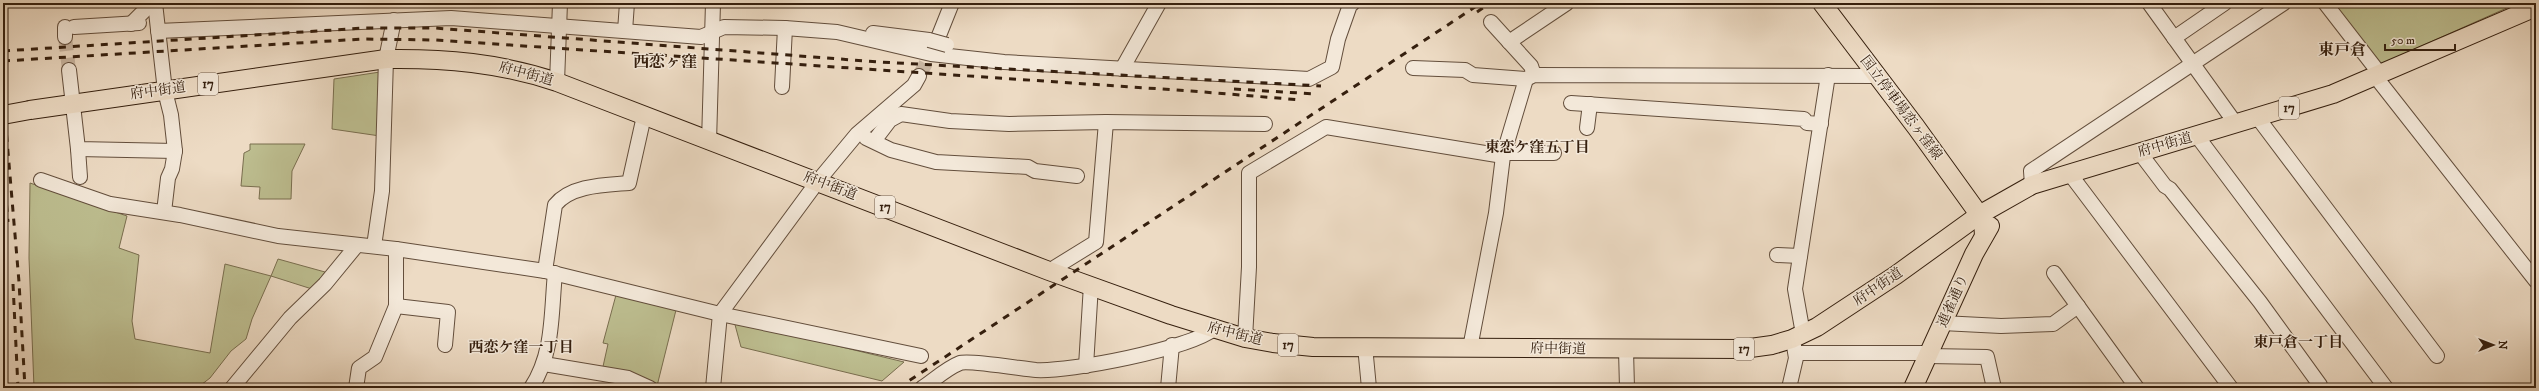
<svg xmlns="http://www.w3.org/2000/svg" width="2539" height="391" font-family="'IM FELL DW Pica','Noto Serif JP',serif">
  <rect width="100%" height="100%" fill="#eddbc4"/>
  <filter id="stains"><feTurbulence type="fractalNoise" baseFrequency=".005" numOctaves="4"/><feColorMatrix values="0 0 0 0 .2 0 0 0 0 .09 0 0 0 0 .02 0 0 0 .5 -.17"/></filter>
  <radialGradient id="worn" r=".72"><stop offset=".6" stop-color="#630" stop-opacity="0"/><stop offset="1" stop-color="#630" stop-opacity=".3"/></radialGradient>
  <g fill="#bdbe90" stroke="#796e4f">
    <path d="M2334 3H2518L2381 64Z"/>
    <path d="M380 72V136L332 129 334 79Z"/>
    <path d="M250 144H305L292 171 291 199H259L260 187 241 186 244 153 250 150Z"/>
    <path d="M30 183 127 216 119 248 139 255 132 321 135 339 210 353 225 264 271 276 278 259 325 272 312 289 271 276 252 319 246 339 231 351 210 378 197 388H34L29 258Z"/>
    <path d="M616 295 676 310 657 386 602 371 608 344 603 343Z"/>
    <path d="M734 321 904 362 882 381 741 347Z"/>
  </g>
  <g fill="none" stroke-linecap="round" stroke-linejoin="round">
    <g stroke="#c8b5a0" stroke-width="14" stroke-dasharray="14 7" stroke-linecap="butt">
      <path d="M65 37 69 70"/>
      <path d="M919 76 926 63"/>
    </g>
    <g stroke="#634e3c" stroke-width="16">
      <g id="minor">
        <path d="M155 3 165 91 171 115 175 151 172 169 168 178 164 212"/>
        <path d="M2149 3 2236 124"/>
        <path d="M2325 3 2380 74"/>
        <path d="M1491 22 1531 66 1534 75"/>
        <path d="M131 24 147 8V3"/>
        <path d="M74 27 139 23"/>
        <path d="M158 31 451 18 701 37 724 27 785 28 837 32 931 54 1004 62 1309 79 1332 67 1338 39 1350 5 1353 3"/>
        <path d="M625 31 627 3"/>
        <path d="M873 33 929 40"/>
        <path d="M65 37V27"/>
        <path d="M2174 38 2225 3"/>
        <path d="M1509 42 1567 3"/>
        <path d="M932 53 952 3"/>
        <path d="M1413 68 1465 70 1473 75 1526 79 1534 75 1878 76"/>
        <path d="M1122 69 1159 3"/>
        <path d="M69 70 78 149 175 151"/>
        <path d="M2375 76 2536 281"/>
        <path d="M557 82 560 3"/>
        <path d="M782 87 785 28"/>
        <path d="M1571 103 1804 119 1807 123 1821 124"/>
        <path d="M2258 118 2437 356"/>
        <path d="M1587 128 1590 104"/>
        <path d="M2197 136 2386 388"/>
        <path d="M866 138 891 150 936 162 1028 167 1035 171 1077 176"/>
        <path d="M874 141 890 120 901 114 950 121 1009 124 1106 122 1265 124"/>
        <path d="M709 142 713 3"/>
        <path d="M78 149 80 177"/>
        <path d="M1504 153H1554"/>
        <path d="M2140 153 2165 186 2170 189 2260 302 2320 385"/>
        <path d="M2070 174 2231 388"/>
        <path d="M41 180 110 204 180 215 278 236 396 249 545 271 720 314 921 356"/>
        <path d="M2032 185 2031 171 2284 3"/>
        <path d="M374 246 382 191 386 59 394 20"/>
        <path d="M1777 255 1800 256"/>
        <path d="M545 271 555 205C571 185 605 185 629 183L644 116"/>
        <path d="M1049 271 1096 242 1106 122"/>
        <path d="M2054 273 2137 388"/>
        <path d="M396 306 448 312 445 345"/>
        <path d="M720 314 818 181 857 134 914 85 919 76"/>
        <path d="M1942 323 2001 326 2053 324 2078 306"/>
        <path d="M1803 334 1795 289 1828 75"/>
        <path d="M1245 338 1249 267V173L1326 127 1503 156"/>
        <path d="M1365 346 1369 388"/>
        <path d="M1470 348 1496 213 1503 156 1526 79"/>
        <path d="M1626 350 1627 388"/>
        <path d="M1796 353H1930"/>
        <path d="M1928 356 1987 357 1994 388"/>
        <path d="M544 364 628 378 650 388"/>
        <path d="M1086 366 1091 285"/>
        <path d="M232 388 290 318 325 284 357 245"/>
        <path d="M356 388 359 368 375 357 396 306V249"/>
        <path d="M531 388C554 353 551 313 555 273"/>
        <path d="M713 388 720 314"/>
        <path d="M922 388C934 380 947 368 960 363 968 360 1024 369 1036 370 1070 372 1188 349 1214 329"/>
        <path d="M1168 388 1172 345"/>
        <path d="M1789 388 1796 358 1794 346"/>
      </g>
    </g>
    <g stroke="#351f0e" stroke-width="20">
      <g id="major">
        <path d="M1822 3 1916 127 1983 220 1984 236"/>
        <path d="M30 110 386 59C445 58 500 63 557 82L1049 271 1171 315 1245 338 1273 343 1313 347 1743 349 1772 345 1792 339 1817 327 1896 275 1979 215 2032 185 2333 94 2536 7"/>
        <path d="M1913 388 1974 254 1990 226"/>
      </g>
    </g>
    <use href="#minor" stroke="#f3e8d9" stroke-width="14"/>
    <use href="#major" stroke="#eddbc4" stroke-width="18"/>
    <g stroke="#351f0e" stroke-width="3" stroke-dasharray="7 7" stroke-linecap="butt">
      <path d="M1477 12 1490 3"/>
      <path d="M3 51 365 28H435L879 62 1321 86"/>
      <path d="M3 61 363 39 436 40 1191 91 1302 100"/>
      <path d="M1234 89 1316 94"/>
      <path d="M3 93 19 282 25 388"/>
      <path d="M3 163 8 222"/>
      <path d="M13 284 18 388"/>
      <path d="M898 388 1481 3"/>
    </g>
    <g stroke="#634e3c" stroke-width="16" stroke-linecap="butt">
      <path id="minor-bridge" d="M929 40 947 45"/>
    </g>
    <g stroke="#351f0e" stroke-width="20" stroke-linecap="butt">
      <path id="major-bridge" d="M3 115 30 110"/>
    </g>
    <use href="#minor-bridge" stroke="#f3e8d9" stroke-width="14"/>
    <use href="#major-bridge" stroke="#eddbc4" stroke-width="18"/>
  </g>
  <g text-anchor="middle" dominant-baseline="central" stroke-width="3" stroke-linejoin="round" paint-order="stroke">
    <g fill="#f3e8d9" stroke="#6e5b4b" stroke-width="1">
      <rect x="198" y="73" width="20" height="22" rx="3"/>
      <rect x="2279" y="97" width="20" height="22" rx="3"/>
      <rect x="875" y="196" width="20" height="22" rx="3"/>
      <rect x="1278" y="334" width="20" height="22" rx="3"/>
      <rect x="1734" y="338" width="20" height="22" rx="3"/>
    </g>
    <g font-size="13" font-weight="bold" fill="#351f0e">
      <text x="208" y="84">17</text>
      <text x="2289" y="108">17</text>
      <text x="885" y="207">17</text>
      <text x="1288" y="345">17</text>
      <text x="1744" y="349">17</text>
    </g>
    <g font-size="14" fill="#351f0e" stroke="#f3e8d9">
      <text transform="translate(526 74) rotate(15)">府中街道</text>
      <text transform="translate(158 91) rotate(-8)">府中街道</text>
      <text transform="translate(1901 108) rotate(53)">国立停車場恋ヶ窪線</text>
      <text transform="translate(2165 145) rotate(-16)">府中街道</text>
      <text transform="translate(830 186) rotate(21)">府中街道</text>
      <text transform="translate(1878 287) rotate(-34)">府中街道</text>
      <text transform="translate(1953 301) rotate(-66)">連雀通り</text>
      <text transform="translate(1235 334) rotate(14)">府中街道</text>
      <text transform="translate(1558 349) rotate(1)">府中街道</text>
    </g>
    <g font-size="15" font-weight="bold" fill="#351f0e" stroke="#f3e8d9">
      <text x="1537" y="147">東恋ケ窪五丁目</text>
      <text x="2298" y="342">東戸倉一丁目</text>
      <text x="521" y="347">西恋ケ窪一丁目</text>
    </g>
    <g font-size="16" font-weight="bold" fill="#351f0e" stroke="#f3e8d9">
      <text x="2342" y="50">東戸倉</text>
      <text x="665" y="62">西恋ヶ窪</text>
    </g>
  </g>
  <rect width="2539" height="391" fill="none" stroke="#eddbc4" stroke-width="16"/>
  <rect x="4" y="4" width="2531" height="383" fill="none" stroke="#351f0e" stroke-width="2"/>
  <rect x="8" y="8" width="2523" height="375" fill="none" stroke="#351f0e"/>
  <g transform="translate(2493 345) rotate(90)" stroke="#f3e8d9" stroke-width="3" paint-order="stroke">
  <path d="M0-3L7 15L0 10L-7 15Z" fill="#351f0e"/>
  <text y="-6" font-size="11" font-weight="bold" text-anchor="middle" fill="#351f0e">N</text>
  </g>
  <path d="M2385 44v6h70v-6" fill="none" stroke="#351f0e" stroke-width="2"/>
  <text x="2391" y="44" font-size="12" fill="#351f0e" stroke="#f3e8d9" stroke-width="3" paint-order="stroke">50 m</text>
  <rect width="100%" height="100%" filter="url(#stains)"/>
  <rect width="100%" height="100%" fill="url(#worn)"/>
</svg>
